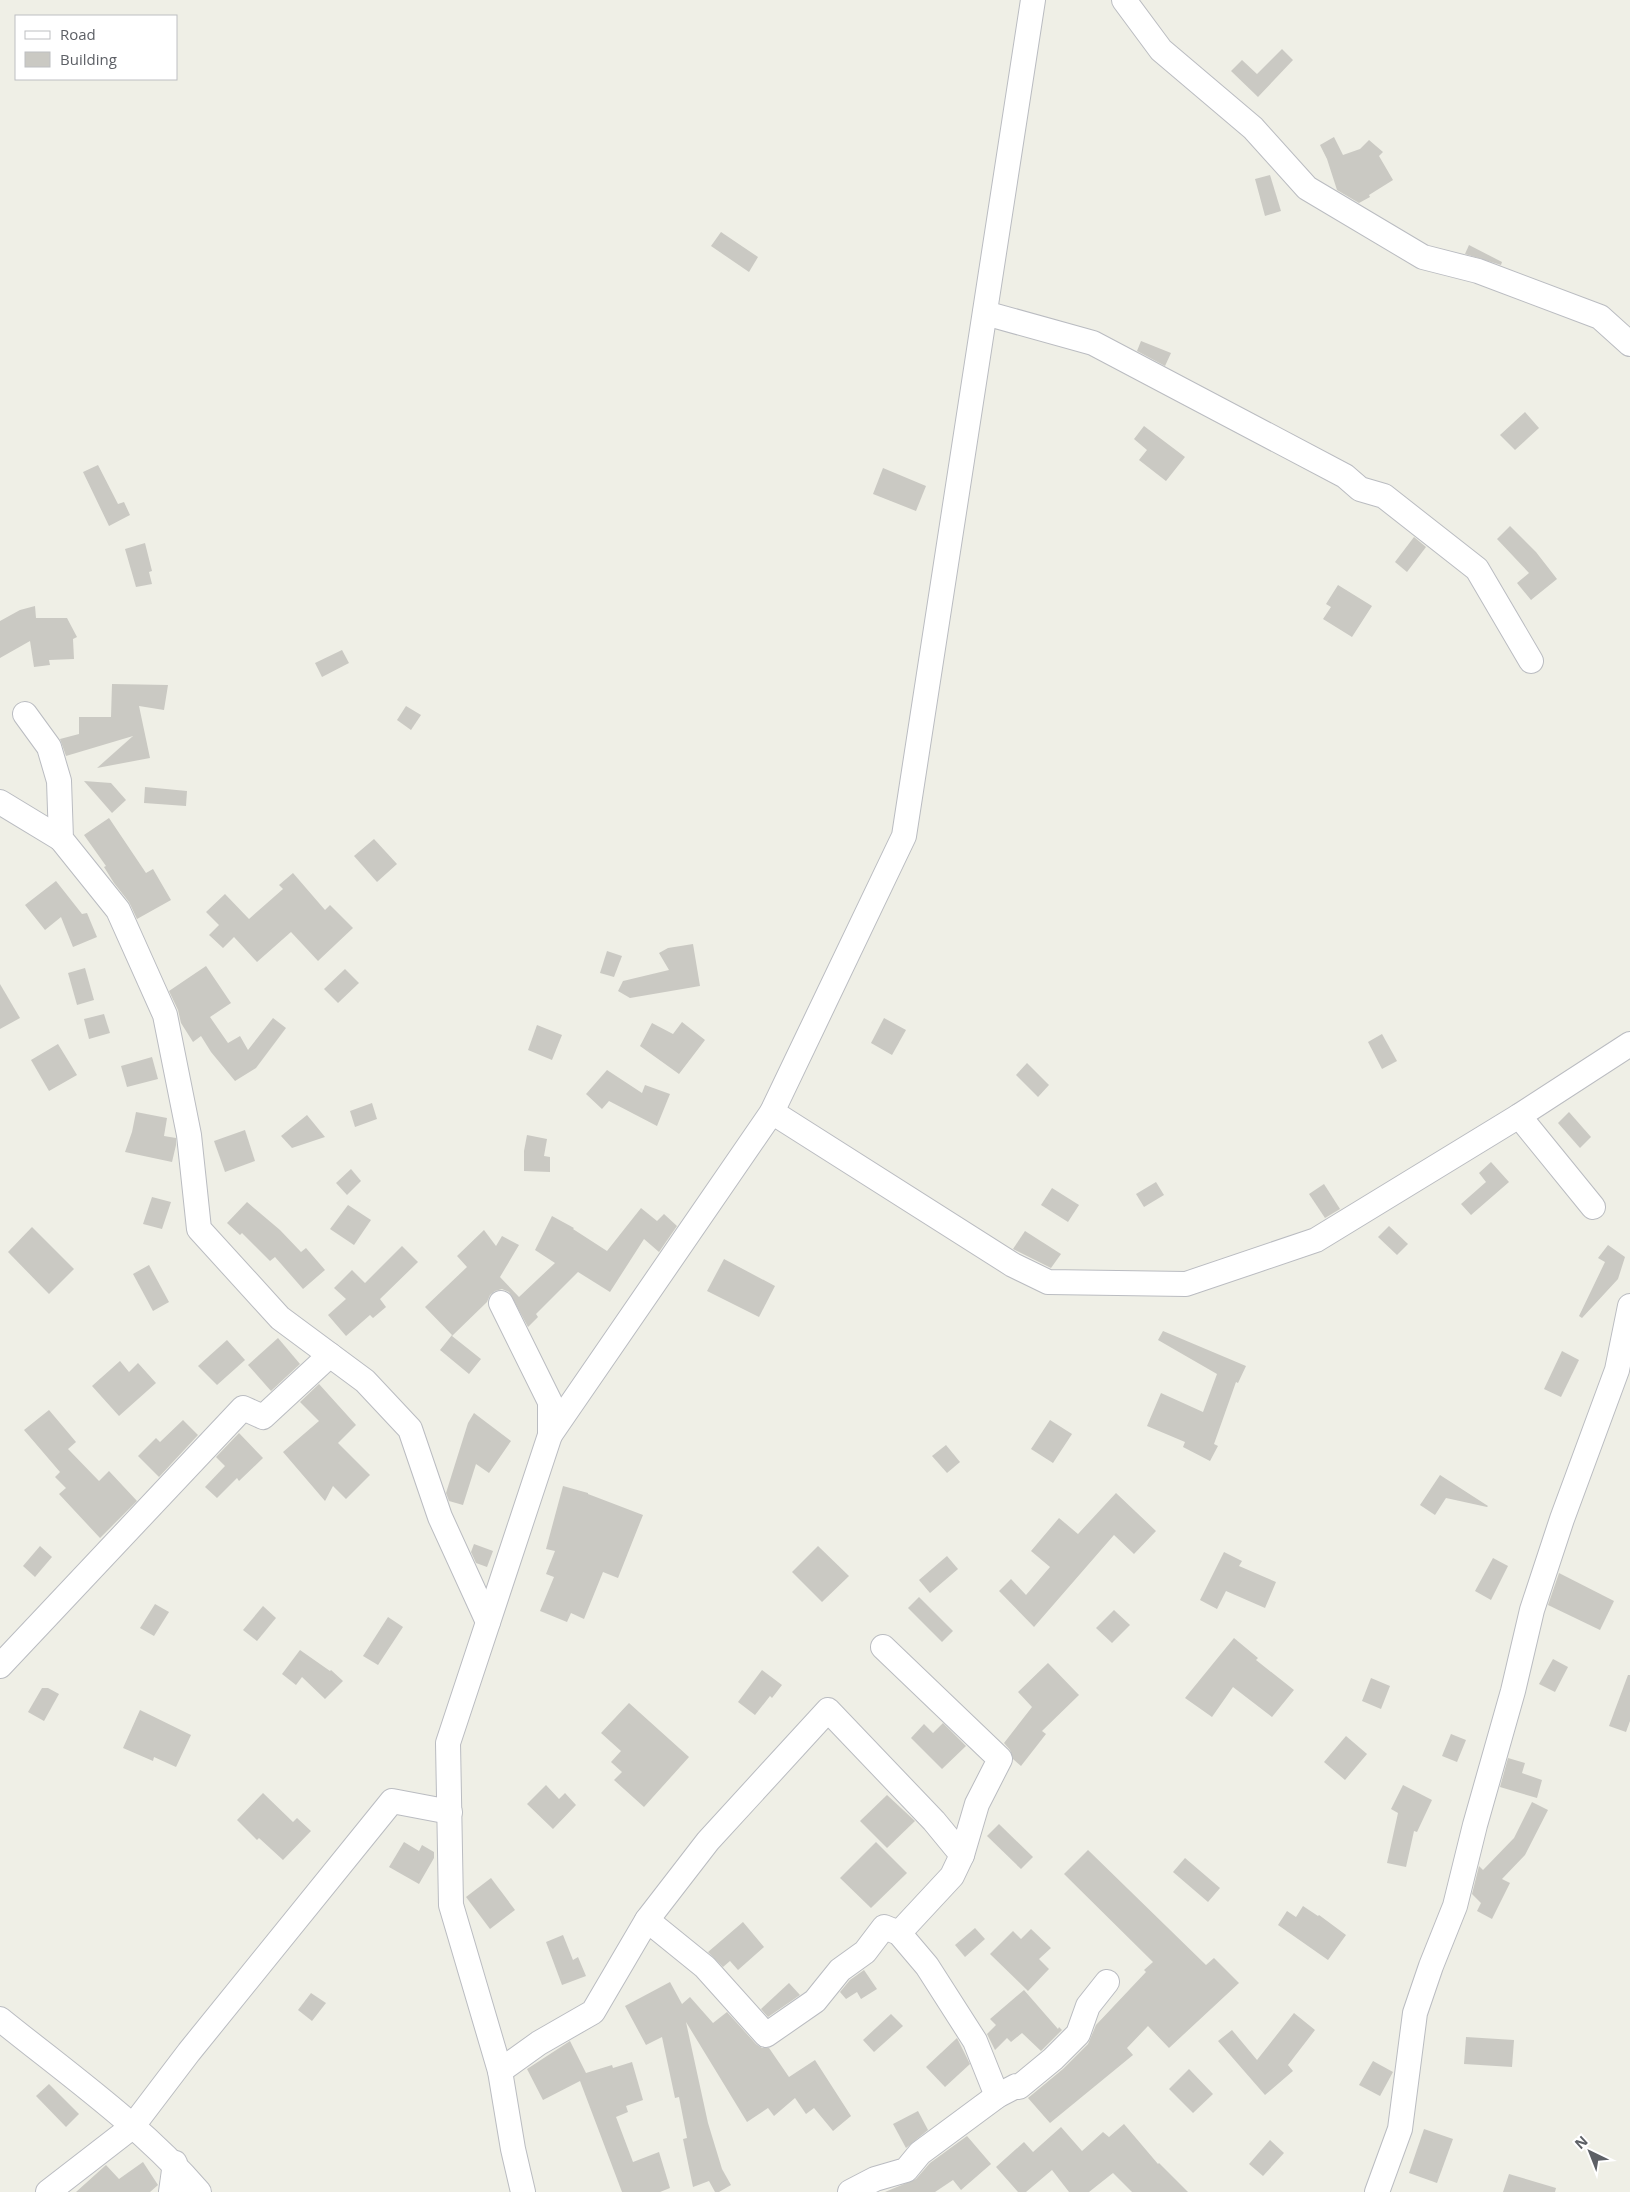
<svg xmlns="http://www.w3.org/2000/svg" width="1630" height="2192" font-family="'Open Sans',sans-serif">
  <rect width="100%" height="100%" fill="#efefe6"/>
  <g fill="#cac9c3">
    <path d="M1282 49 1293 60 1258 97 1231 71 1242 60 1257 74Z"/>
    <path d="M1334 137 1343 155 1360 149 1369 140 1383 152 1379 156 1393 180 1369 195 1370 197 1359 203 1337 190 1327 159 1320 145Z"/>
    <path d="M1270 175 1281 211 1265 216 1255 179Z"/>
    <path d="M721 232 758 257 749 272 711 246Z"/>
    <path d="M1469 245 1502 262 1501 265 1465 254Z"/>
    <path d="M1141 341 1171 353 1165 366 1137 351Z"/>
    <path d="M1525 412 1539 428 1515 450 1500 435Z"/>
    <path d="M1144 426 1185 457 1166 481 1139 460 1147 450 1134 439Z"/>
    <path d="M98 465 118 504 124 502 130 515 109 526 83 472Z"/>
    <path d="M883 468 926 486 916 511 873 494Z"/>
    <path d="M1510 526 1536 552 1557 579 1531 600 1517 583 1529 573 1497 539Z"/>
    <path d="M1414 537 1426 547 1407 572 1395 562Z"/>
    <path d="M145 543 152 571 149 572 152 584 136 587 125 549Z"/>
    <path d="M1338 585 1372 606 1352 637 1323 619 1331 607 1326 604Z"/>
    <path d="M35 606 36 618H67L77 637 73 639 74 659 49 660 50 665 34 667 30 641 0 658V621L20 610Z"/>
    <path d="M342 650 349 663 322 677 315 663Z"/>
    <path d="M112 684 168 685 164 710 139 706 150 758 97 768 133 736 66 756 60 739 79 734V717H111Z"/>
    <path d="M406 706 421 715 411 730 397 720Z"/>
    <path d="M84 781 111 783 126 800 112 813Z"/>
    <path d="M145 787 187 791 186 806 144 803Z"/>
    <path d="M109 818 146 873 153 869 171 900 137 919 129 902 114 883 104 867 106 866 84 835Z"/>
    <path d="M374 839 397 864 377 882 354 856Z"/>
    <path d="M293 873 325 910 330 905 353 928 318 961 291 932 257 962 234 937 223 948 209 935 219 925 206 912 225 894 249 919 283 889 279 885Z"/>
    <path d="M56 881 82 914 87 913 97 937 73 947 61 917 45 930 25 905Z"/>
    <path d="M693 944 700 986 630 998 618 991 623 981 669 970 659 953 668 948Z"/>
    <path d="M607 951 622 956 614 977 600 973Z"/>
    <path d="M206 966 231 1003 210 1017 228 1043 240 1036 248 1050 273 1018 286 1028 256 1068 235 1081 211 1052 201 1036 193 1042 181 1023 178 1010 169 991Z"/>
    <path d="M85 968 94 1000 77 1005 68 973Z"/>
    <path d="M345 969 359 983 338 1003 324 989Z"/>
    <path d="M0 984 20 1018 0 1029Z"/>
    <path d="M104 1014 110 1033 89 1039 84 1019Z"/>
    <path d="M884 1018 906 1030 892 1055 871 1043Z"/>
    <path d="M682 1022 705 1040 679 1074 640 1046 652 1023 673 1034Z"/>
    <path d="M537 1025 562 1035 552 1060 528 1050Z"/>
    <path d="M1382 1034 1397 1061 1382 1069 1368 1042Z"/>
    <path d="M58 1044 77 1075 49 1091 31 1060Z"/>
    <path d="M152 1057 158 1079 127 1087 121 1066Z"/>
    <path d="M1027 1063 1049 1085 1038 1097 1016 1075Z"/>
    <path d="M607 1070 642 1093 645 1085 670 1094 657 1126 609 1101 602 1109 586 1094Z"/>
    <path d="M372 1103 377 1119 355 1127 350 1111Z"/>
    <path d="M136 1112 167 1118 164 1136 176 1138V1145L172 1162 125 1152 132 1132Z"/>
    <path d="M1569 1112 1591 1137 1580 1148 1558 1123Z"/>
    <path d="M307 1115 325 1137 292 1148 281 1136Z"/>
    <path d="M245 1130 255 1161 225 1172 214 1141Z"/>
    <path d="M527 1135 547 1139 544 1156 550 1157V1172L524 1171V1151Z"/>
    <path d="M1491 1162 1509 1182 1471 1215 1461 1204 1486 1182 1479 1173Z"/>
    <path d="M351 1169 361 1181 347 1195 336 1183Z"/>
    <path d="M1156 1182 1164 1195 1144 1207 1136 1194Z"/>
    <path d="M1324 1184 1340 1209 1325 1218 1309 1194Z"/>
    <path d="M1052 1188 1079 1205 1068 1222 1041 1205Z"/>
    <path d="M152 1197 171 1202 162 1229 143 1224Z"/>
    <path d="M247 1202 280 1230 301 1252 306 1248 325 1270 303 1289 275 1257 270 1261 242 1233 240 1235 227 1223Z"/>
    <path d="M348 1205 371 1220 354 1245 330 1229Z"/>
    <path d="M641 1208 657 1221 664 1214 677 1226 659 1252 644 1239 610 1292 578 1272 536 1314 538 1317 528 1327 509 1292 502 1289 495 1291 490 1295 487 1302 452 1336 481 1359 469 1374 440 1350 452 1335 425 1307 467 1267 457 1256 484 1230 496 1246 502 1236 519 1245 500 1277 519 1297 555 1263 535 1250 552 1216 574 1228 573 1229 607 1251Z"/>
    <path d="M1389 1226 1408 1244 1397 1255 1378 1237Z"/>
    <path d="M32 1227 74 1269 49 1294 8 1252Z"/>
    <path d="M1025 1231 1061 1254 1051 1268 1013 1249Z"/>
    <path d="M1608 1245 1625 1257 1618 1279 1582 1318 1579 1316 1605 1262 1598 1258Z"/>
    <path d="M402 1246 418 1262 380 1299 386 1307 373 1318 370 1315 346 1336 328 1315 346 1299 334 1288 352 1270 365 1283Z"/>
    <path d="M724 1259 775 1286 759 1317 707 1291Z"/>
    <path d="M149 1265 169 1302 153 1311 133 1274Z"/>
    <path d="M1163 1331 1246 1366 1238 1383 1236 1382 1214 1444 1218 1446 1210 1461 1183 1447 1185 1442 1147 1426 1161 1393 1203 1412 1217 1374 1158 1340Z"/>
    <path d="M278 1338 300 1364 271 1391 248 1365Z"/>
    <path d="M227 1340 245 1360 217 1385 198 1366Z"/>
    <path d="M1562 1351 1579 1360 1561 1397 1544 1389Z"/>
    <path d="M120 1361 129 1372 138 1363 156 1383 119 1416 92 1386Z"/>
    <path d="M319 1384 356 1425 338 1443 370 1475 346 1499 333 1486 325 1501 283 1452 319 1421 300 1402Z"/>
    <path d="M49 1410 76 1442 68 1449 99 1481 109 1471 137 1501 100 1538 59 1494 66 1488 55 1477 60 1472 24 1430Z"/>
    <path d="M474 1413 511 1441 489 1473 476 1464 463 1505 449 1501 446 1493 468 1423Z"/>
    <path d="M183 1420 198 1435 159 1477 138 1456 156 1438 160 1442Z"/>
    <path d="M1050 1420 1072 1434 1053 1463 1031 1449Z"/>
    <path d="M239 1433 263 1458 239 1481 237 1478 217 1498 205 1487 225 1466 216 1457Z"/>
    <path d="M946 1445 960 1462 947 1473 932 1456Z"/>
    <path d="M1440 1475 1488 1506 1487 1507 1446 1498 1435 1515 1420 1505Z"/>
    <path d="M563 1486 588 1493V1494L643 1515 618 1578 603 1572 584 1619 571 1613 567 1622 540 1611 554 1577 546 1574 555 1551 546 1549Z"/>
    <path d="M1116 1493 1156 1531 1134 1554 1114 1535 1034 1627 999 1591 1011 1579 1026 1595 1050 1567 1031 1551 1059 1518 1078 1534Z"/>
    <path d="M474 1544 493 1551 487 1567 476 1563 471 1552Z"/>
    <path d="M40 1546 52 1557 35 1577 23 1566Z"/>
    <path d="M818 1546 849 1576 822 1602 792 1572Z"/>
    <path d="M1224 1552 1242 1561 1239 1566 1276 1582 1265 1608 1226 1591 1217 1609 1200 1600Z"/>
    <path d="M947 1556 958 1569 930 1593 919 1580Z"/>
    <path d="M1493 1558 1508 1566 1491 1600 1475 1591Z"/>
    <path d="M1559 1573 1614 1601 1600 1630 1548 1605Z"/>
    <path d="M919 1597 953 1631 942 1642 908 1608Z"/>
    <path d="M155 1604 169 1612 154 1636 140 1628Z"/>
    <path d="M263 1606 276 1618 257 1641 243 1630Z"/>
    <path d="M1114 1610 1130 1625 1112 1643 1096 1628Z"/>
    <path d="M388 1617 403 1627 378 1665 363 1656Z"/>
    <path d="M1234 1638 1258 1658 1256 1660 1294 1690 1272 1717 1233 1687 1212 1717 1185 1698Z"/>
    <path d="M300 1650 330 1671 331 1670 343 1681 325 1699 302 1677 296 1685 282 1674Z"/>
    <path d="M1553 1659 1568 1667 1555 1692 1539 1684Z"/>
    <path d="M1048 1663 1079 1695 1042 1731 1046 1734 1021 1766 1013 1759 1010 1750 1004 1743 1032 1707 1018 1692Z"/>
    <path d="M762 1670 782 1685 772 1698 770 1696 755 1715 738 1702Z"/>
    <path d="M1628 1675H1630V1721L1626 1732 1609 1726Z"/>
    <path d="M1371 1678 1390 1686 1381 1709 1362 1701Z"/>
    <path d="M42 1688H48L59 1694 44 1721 28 1712Z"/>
    <path d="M629 1703 689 1757 644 1807 614 1780 622 1772 611 1762 621 1751 601 1733Z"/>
    <path d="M140 1710 191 1735 176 1767 154 1757 153 1761 123 1748Z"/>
    <path d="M943 1723 966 1746 942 1769 911 1738 924 1724 933 1733Z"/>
    <path d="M1451 1734 1466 1740 1457 1762 1442 1756Z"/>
    <path d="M1346 1736 1367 1754 1345 1780 1324 1762Z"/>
    <path d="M1508 1758 1525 1763 1522 1773 1542 1780 1537 1798 1500 1787Z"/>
    <path d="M546 1785 559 1799 565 1793 576 1805 553 1829 527 1804Z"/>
    <path d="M1403 1785 1432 1800 1417 1832 1414 1831 1406 1867 1387 1863 1398 1813 1391 1809Z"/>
    <path d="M263 1793 293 1822 297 1818 311 1831 283 1860 259 1838 257 1840 237 1820Z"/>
    <path d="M887 1795 915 1821 887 1848 860 1821Z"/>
    <path d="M1532 1802 1548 1810 1525 1855 1502 1879 1510 1883 1492 1919 1477 1911 1481 1903 1472 1894 1479 1866 1483 1870 1514 1838Z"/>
    <path d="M999 1824 1033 1857 1021 1869 987 1836Z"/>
    <path d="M404 1842 419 1851 422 1845 434 1852V1858L419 1884 389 1867Z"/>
    <path d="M876 1842 907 1873 871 1908 840 1878Z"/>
    <path d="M1088 1850 1206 1965 1214 1958 1239 1983 1169 2048 1148 2026 1127 2048 1133 2055 1050 2123 1028 2098 1063 2069 1088 2044 1096 2025 1146 1972 1144 1970 1153 1962 1064 1874Z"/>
    <path d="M1185 1858 1220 1888 1208 1902 1173 1872Z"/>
    <path d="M491 1878 515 1910 490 1929 466 1897Z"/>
    <path d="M1303 1906 1318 1916 1319 1915 1346 1935 1328 1960 1278 1925 1287 1911 1296 1917Z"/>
    <path d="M743 1922 764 1947 738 1970 730 1961 723 1967 708 1952Z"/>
    <path d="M975 1928 985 1939 965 1957 955 1945Z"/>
    <path d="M1031 1929 1051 1948 1039 1959 1049 1969 1028 1991 990 1954 1013 1931 1021 1939Z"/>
    <path d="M563 1935 573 1960 578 1957 586 1976 562 1985 546 1942Z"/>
    <path d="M864 1970 877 1989 861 1999 857 1992 846 1999 840 1992 850 1980Z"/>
    <path d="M670 1982 682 2004 690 1997 713 2023 727 2012 756 2044 762 2048H769L789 2077 815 2060 851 2116 833 2131 814 2108 806 2114 795 2098 774 2116 768 2108 747 2122 686 2022 708 2123 722 2169 731 2185 719 2192H715L709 2181 693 2187 683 2139 687 2138 679 2097 675 2098 662 2037 646 2045 625 2006Z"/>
    <path d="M789 1983 800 1995 768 2017 761 2009Z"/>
    <path d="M1024 1990 1058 2029 1059 2027 1062 2030 1041 2051 1022 2033 1011 2042 1007 2038 995 2050 987 2034 996 2025 990 2019Z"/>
    <path d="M311 1993 326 2003 312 2021 298 2010Z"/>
    <path d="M1294 2013 1315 2030 1288 2065 1293 2071 1265 2095 1218 2041 1232 2030 1257 2060Z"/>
    <path d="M891 2014 903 2026 874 2052 863 2040Z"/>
    <path d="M1466 2037 1514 2040 1512 2067 1464 2064Z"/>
    <path d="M957 2038 970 2064 945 2087 926 2067Z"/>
    <path d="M570 2041 586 2073 612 2065 613 2068 632 2062 643 2100 626 2106 628 2112 616 2117 633 2162 659 2152 670 2188 660 2192H622L580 2081 543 2100 527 2069Z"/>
    <path d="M1373 2061 1393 2072 1380 2096 1359 2085Z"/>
    <path d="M1189 2069 1213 2094 1193 2113 1169 2089Z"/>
    <path d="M49 2084 79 2114 66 2127 36 2096Z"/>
    <path d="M918 2111 928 2130 906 2148 893 2124Z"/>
    <path d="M1124 2124 1158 2164 1159 2163 1188 2192H1132L1113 2173 1089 2192H1069L1052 2170 1026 2192H1018L996 2167 1024 2142 1033 2152 1061 2127 1082 2151 1103 2132 1109 2137Z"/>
    <path d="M1424 2129 1453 2139 1437 2183 1409 2173Z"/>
    <path d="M967 2136 991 2164 961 2190 953 2180 935 2192H885L916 2179 930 2163Z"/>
    <path d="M1270 2140 1284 2153 1263 2176 1249 2164Z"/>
    <path d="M143 2162 158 2185 150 2192H76L106 2165 119 2179Z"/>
    <path d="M1509 2174 1556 2188 1555 2192H1503Z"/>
  </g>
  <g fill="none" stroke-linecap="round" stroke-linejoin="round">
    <g stroke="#babcc1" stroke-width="26">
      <g id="minor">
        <path d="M1124 0 1161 50 1253 128 1307 188 1423 257 1478 271 1600 317 1630 344"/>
        <path d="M985 313 1093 343 1345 476 1360 489 1384 496 1477 569 1531 661"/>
        <path d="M25 714 49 747 59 781 61 839 118 910 165 1015 189 1135 199 1229 280 1318 365 1381 410 1429 440 1517 488 1622"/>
        <path d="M0 802 61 839"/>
        <path d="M772 1112 1013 1265 1048 1282 1186 1284 1316 1240 1519 1116 1630 1044"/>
        <path d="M1519 1116 1593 1207"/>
        <path d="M501 1303 550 1402V1435"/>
        <path d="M883 1647 1000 1759 977 1804 962 1855"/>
        <path d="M0 1666 243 1408 263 1417 330 1355"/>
        <path d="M647 1920 708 1841 828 1710 934 1821 962 1855 952 1876 899 1933"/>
        <path d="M0 2019C68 2074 142 2126 199 2192"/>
        <path d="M500 2071 539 2043 593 2012 647 1920 705 1967 766 2035 815 2001 840 1970 865 1952 884 1927 899 1933 927 1966 975 2041 997 2096"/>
        <path d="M48 2192 132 2127 189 2052 392 1801 450 1812"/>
        <path d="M171 2192 175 2163"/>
        <path d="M523 2192 513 2149 500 2071 451 1905 448 1743 550 1435 772 1112 904 836 1033 0"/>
        <path d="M850 2192 875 2179 906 2170 920 2153 997 2096 1016 2086 1019 2087 1053 2059 1078 2034 1088 2006 1107 1982"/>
        <path d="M1377 2192 1400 2129 1415 2013 1431 1966 1455 1906 1475 1825 1513 1691 1532 1610 1562 1519 1617 1370 1630 1306"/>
      </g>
    </g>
    <use href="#minor" stroke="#fff" stroke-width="24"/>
  </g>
  <rect x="15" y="15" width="162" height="65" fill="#ffffff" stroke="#bebfc2"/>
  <rect x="25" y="31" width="25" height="8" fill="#ffffff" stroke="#bebfc2"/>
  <text x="60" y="40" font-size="15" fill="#5d6066">Road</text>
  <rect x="25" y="52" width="25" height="15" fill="#cac9c3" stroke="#bebfc2"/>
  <text x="60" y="65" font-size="15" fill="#5d6066">Building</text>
  <g transform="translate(1590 2152) rotate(317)" stroke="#ffffff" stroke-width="4" paint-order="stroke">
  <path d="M0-4L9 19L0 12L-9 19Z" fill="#5d6066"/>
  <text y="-8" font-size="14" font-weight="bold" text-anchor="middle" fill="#5d6066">N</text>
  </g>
</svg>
